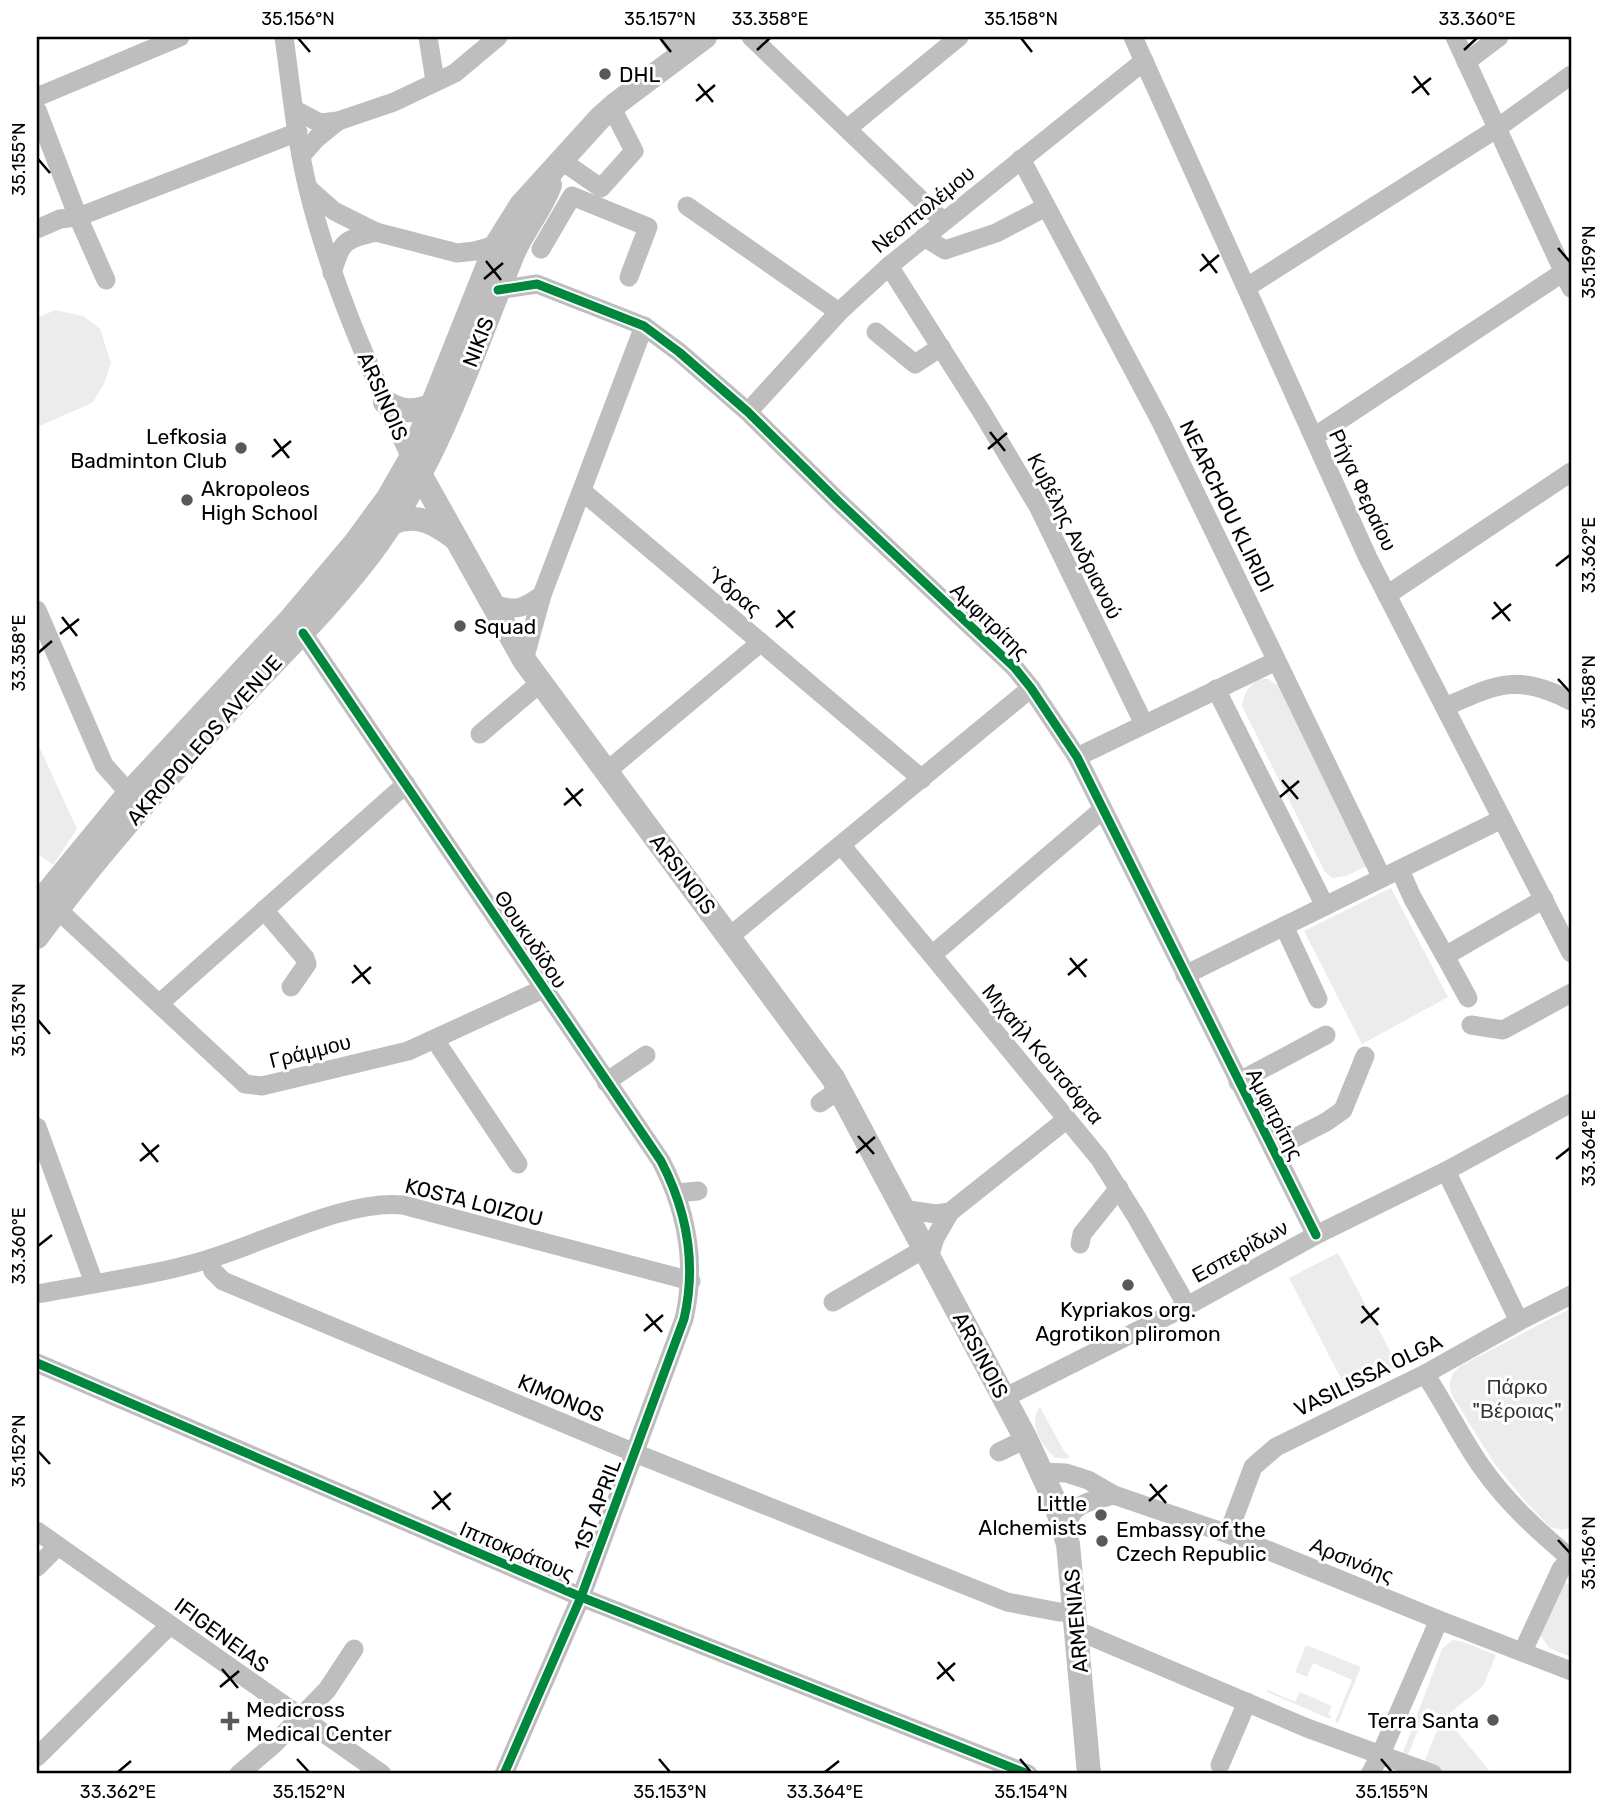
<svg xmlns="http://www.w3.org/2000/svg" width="1608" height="1811" font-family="Rubik,sans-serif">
  <rect width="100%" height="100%" fill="#fff"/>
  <g fill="#ececec">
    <path d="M55 310 83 316 100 329 111 363 104 384 92 403 37 427V318Z"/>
    <path d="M1260 679H1268L1279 686 1367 866 1346 876 1332 878 1325 872 1242 706C1244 694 1248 685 1260 679Z"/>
    <path d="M37 742 77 829 53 865 37 853Z"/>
    <path d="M1391 888 1448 997 1362 1044 1304 931Z"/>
    <path d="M1338 1253 1399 1368 1349 1394 1289 1278Z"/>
    <path d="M1571 1308V1528L1562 1530 1550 1527 1527 1503 1494 1463 1453 1397C1447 1384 1450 1373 1462 1365Z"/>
    <path d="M1040 1407 1064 1451 1070 1457 1066 1459 1054 1457C1042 1445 1027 1423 1040 1407Z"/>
    <path d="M1563 1579 1571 1588V1657L1549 1648 1539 1633Z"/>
    <path d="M1453 1640 1463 1642 1496 1655 1483 1686 1445 1717 1492 1774H1446L1423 1765 1443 1716 1427 1708 1407 1757 1402 1755 1442 1649Z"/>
    <path d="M1306 1645 1361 1667 1338 1723 1335 1721 1352 1680 1313 1663 1307 1677 1295 1672Z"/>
    <path d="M1268 1690 1295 1702 1300 1692 1332 1706 1328 1714 1331 1716 1330 1719 1267 1692Z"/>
  </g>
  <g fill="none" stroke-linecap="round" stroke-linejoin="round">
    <g stroke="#bebebe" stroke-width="19">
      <path d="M284 37C291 87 296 140 308 189 331 283 370 370 411 458"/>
      <path d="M428 37 435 81"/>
      <path d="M669 37 681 54"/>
      <path d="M751 37 943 221"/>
      <path d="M1133 37 1368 558 1571 953"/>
      <path d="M1455 37 1571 288"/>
      <path d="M1466 62 1499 37"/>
      <path d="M37 97 180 37"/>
      <path d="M37 110 78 217 106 280"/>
      <path d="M295 110 320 123 338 121 394 102 455 73 498 37"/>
      <path d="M847 129 959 37"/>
      <path d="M301 156 317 138 338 121"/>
      <path d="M1021 159 1161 422 1382 878"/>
      <path d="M562 161 601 188 634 151 612 108"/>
      <path d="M308 188 334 211 376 232 457 253 475 251 496 245"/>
      <path d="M687 206 839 312"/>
      <path d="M37 229 60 219 78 217 298 132"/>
      <path d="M924 237 945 250 996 233 1046 207"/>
      <path d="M541 249 572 196 648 227 629 277"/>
      <path d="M889 266 983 414 1039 508 1144 724"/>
      <path d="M332 273C342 241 343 240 376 232"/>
      <path d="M1247 287 1496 129 1571 75"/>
      <path d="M498 290 537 284 644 326 679 352 748 412 838 501 1014 667 1031 688 1077 757 1316 1235"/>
      <path d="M876 332 915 364 941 347"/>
      <path d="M748 412 839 312 889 266 1144 61"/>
      <path d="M1314 437 1571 267"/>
      <path d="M582 491 922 779"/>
      <path d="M1387 595 1571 472"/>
      <path d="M491 604C516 611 521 610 542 595"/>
      <path d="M37 610 104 765 129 793"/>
      <path d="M303 633 661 1161C687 1211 697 1263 684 1319L581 1597 504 1774"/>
      <path d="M524 660 542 595 644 326"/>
      <path d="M1216 689 1325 906"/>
      <path d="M1445 707C1497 684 1517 673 1571 701"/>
      <path d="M480 734 540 683"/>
      <path d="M1077 757 1276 661"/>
      <path d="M607 771 760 643"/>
      <path d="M842 846 1099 1158 1137 1218 1187 1306"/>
      <path d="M1400 870 1412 897 1445 956 1544 899"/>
      <path d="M57 909 245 1084 262 1086 408 1051 543 989"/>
      <path d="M264 910 305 958 307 964 291 987"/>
      <path d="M1284 926 1318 999"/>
      <path d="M729 937 1031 688"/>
      <path d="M932 955 1102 810"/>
      <path d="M1445 956 1468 998"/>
      <path d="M1185 975 1502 819"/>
      <path d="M160 1003 406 784"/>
      <path d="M1471 1025 1503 1030 1571 993"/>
      <path d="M435 1040 518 1164"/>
      <path d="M606 1082 646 1055"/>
      <path d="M1238 1082 1326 1035"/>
      <path d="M820 1103 840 1089"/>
      <path d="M37 1127 94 1283"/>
      <path d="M1273 1149 1326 1122 1343 1110 1365 1056"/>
      <path d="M1446 1171 1519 1321"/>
      <path d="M676 1193 698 1191"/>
      <path d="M902 1209 936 1214 950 1212"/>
      <path d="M1080 1244 1082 1234 1119 1188"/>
      <path d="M929 1258 935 1238 950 1212 1067 1119"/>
      <path d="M209 1259 213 1271 223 1281 635 1453 1007 1602 1059 1612H1075"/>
      <path d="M37 1294C94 1283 153 1276 209 1259 265 1242 348 1199 403 1205L691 1281"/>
      <path d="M833 1302 924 1249"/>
      <path d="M37 1363 581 1597 1028 1774"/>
      <path d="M1425 1374C1445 1404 1460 1436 1481 1466 1506 1502 1537 1530 1570 1558"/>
      <path d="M1004 1398 1187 1306 1316 1235 1446 1171 1571 1103"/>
      <path d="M999 1452 1026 1439"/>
      <path d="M1043 1472 1066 1473 1088 1480 1114 1495 1228 1534 1439 1620 1571 1671"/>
      <path d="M37 1531 382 1774"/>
      <path d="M1065 1532C1071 1502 1088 1502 1114 1495"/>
      <path d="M1228 1534 1253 1467 1276 1447 1425 1374 1523 1319 1571 1295"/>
      <path d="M37 1567 58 1546"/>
      <path d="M1076 1630 1307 1728 1433 1774"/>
      <path d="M1523 1651 1561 1569 1571 1557"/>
      <path d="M37 1757 170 1625"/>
      <path d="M1220 1765 1247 1702"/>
      <path d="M239 1774 273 1745 327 1690 354 1649"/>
      <path d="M1370 1774 1380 1756 1439 1620"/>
    </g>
    <g stroke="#bebebe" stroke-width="24">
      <path d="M385 402C402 412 414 413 432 405"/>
      <path d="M411 458 524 660 833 1078 1026 1439 1055 1502 1068 1544 1089 1774"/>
      <path d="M392 523C417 512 436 524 455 538"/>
      <path d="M37 905 129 793 289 621 355 543 388 498 411 458 496 245 521 205 600 118 617 103 705 37"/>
      <path d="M37 937C103 846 180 763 257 680 296 639 336 599 370 554 437 465 471 357 513 254 523 230 541 210 550 185"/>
    </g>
    <g stroke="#fff" stroke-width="13">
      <g id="cycleway">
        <path d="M498 290 537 284 644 326 679 352 748 412 838 501 1014 667 1031 688 1077 757 1316 1235"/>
        <path d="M303 633 661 1161C687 1211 697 1263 684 1319L581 1597 504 1774"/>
        <path d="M37 1363 581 1597 1028 1774"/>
      </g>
    </g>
    <use href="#cycleway" stroke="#00873e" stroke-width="9"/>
  </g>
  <path fill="none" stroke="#000" stroke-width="2.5" d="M298 38 310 52M660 38 671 52M1021 38 1032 52M757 50 770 38M1464 50 1477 38M1414 76 1429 95M698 84 713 102M1412 93 1431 78M696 101 715 85M38 159 50 173M1558 248 1570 262M1202 254 1217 273M486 261 501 280M1200 271 1219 255M484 279 503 263M990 432 1005 451M274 439 289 458M988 449 1007 433M272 457 291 441M1556 566 1570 555M1494 602 1510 621M778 610 793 628M62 617 77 636M1492 619 1511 604M776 627 795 611M60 634 79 619M38 653 52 641M1558 679 1570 692M1282 780 1298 799M566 788 581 806M1280 797 1299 781M564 805 583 789M1070 958 1086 977M354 965 370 984M1068 975 1087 959M352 983 371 967M38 1020 50 1034M858 1136 874 1154M142 1143 158 1162M856 1153 875 1137M1556 1159 1570 1148M140 1161 159 1145M38 1246 52 1235M1362 1306 1378 1325M646 1314 662 1332M1361 1323 1379 1308M644 1331 663 1315M38 1451 50 1464M1150 1484 1166 1503M434 1491 450 1510M1149 1501 1167 1485M432 1509 451 1493M1558 1540 1570 1553M938 1662 954 1681M222 1669 238 1688M937 1679 955 1663M220 1687 239 1671M297 1759 309 1772M659 1759 670 1772M1020 1759 1031 1772M1381 1759 1392 1772M118 1772 131 1761M825 1772 839 1761"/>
  <g fill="#595959" stroke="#fff" stroke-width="2.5">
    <circle cx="605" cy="74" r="7"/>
    <circle cx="241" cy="448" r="7"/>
    <circle cx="187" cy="500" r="7"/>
    <circle cx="460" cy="626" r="7"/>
    <circle cx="1128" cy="1285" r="7"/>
    <circle cx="1101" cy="1515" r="7"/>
    <circle cx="1102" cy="1541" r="7"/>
    <circle cx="1493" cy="1720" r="7"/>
    <path d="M226.5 1710.5h7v7h7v7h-7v7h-7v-7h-7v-7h7z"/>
  </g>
  <g text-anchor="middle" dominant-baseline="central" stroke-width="6" stroke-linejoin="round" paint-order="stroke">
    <g font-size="21" fill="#000" stroke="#fff" text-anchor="start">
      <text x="619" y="74">DHL</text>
      <text x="227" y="436" text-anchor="end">Lefkosia<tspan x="227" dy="24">Badminton Club</tspan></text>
      <text x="201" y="488">Akropoleos<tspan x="201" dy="24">High School</tspan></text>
      <text x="474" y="626">Squad</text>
      <text x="1128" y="1309" text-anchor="middle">Kypriakos org.<tspan x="1128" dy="24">Agrotikon pliromon</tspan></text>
      <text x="1087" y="1503" text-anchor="end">Little<tspan x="1087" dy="24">Alchemists</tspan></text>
      <text x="1116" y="1529">Embassy of the<tspan x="1116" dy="24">Czech Republic</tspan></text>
      <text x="246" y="1709">Medicross<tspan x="246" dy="24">Medical Center</tspan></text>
      <text x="1479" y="1720" text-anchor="end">Terra Santa</text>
    </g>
    <g font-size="21" fill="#000" stroke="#fff">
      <text transform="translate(923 209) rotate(-39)">Νεοπτολέμου</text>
      <text transform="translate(478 342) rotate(-69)">NIKIS</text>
      <text transform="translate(383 396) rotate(66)">ARSINOIS</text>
      <text transform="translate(1363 490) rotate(65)">Ρήγα Φεραίου</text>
      <text transform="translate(1227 506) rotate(64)">NEARCHOU KLIRIDI</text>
      <text transform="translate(1075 536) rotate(63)">Κυβέλης Ανδριανού</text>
      <text transform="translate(734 591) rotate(40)">Ύδρας</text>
      <text transform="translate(990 621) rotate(44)">Αμφιτρίτης</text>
      <text transform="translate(204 740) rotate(-48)">AKROPOLEOS AVENUE</text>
      <text transform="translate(683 874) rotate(53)">ARSINOIS</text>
      <text transform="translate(531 939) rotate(56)">Θουκυδίδου</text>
      <text transform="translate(310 1051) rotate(-14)">Γράμμου</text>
      <text transform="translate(1043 1054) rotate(50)">Μιχαήλ Κουτσόφτα</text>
      <text transform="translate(1275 1114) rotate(63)">Αμφιτρίτης</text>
      <text transform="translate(474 1202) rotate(14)">KOSTA LOIZOU</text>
      <text transform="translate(1240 1251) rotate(-29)">Εσπερίδων</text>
      <text transform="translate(981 1355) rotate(62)">ARSINOIS</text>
      <text transform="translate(1368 1375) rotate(-26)">VASILISSA OLGA</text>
      <text transform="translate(561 1398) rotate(23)">KIMONOS</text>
      <text transform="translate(597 1505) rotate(-69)">1ST APRIL</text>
      <text transform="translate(517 1551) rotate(23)">Ιπποκράτους</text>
      <text transform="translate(1352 1560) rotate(22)">Αρσινόης</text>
      <text transform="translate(1076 1621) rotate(-95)">ARMENIAS</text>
      <text transform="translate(222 1635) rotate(36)">IFIGENEIAS</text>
    </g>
    <g font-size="21" fill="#333" stroke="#fff">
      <text x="1517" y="1386">Πάρκο<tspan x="1517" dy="24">"Βέροιας"</tspan></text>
    </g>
  </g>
  <rect width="1608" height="1811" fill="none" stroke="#ffffff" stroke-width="77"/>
  <rect x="38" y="38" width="1532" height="1734" fill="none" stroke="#000" stroke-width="2.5"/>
  <g font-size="18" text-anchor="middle" fill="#000">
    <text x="298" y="25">35.156°N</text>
    <text x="660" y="25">35.157°N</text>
    <text x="770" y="25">33.358°E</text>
    <text x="1021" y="25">35.158°N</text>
    <text x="1477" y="25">33.360°E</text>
    <text transform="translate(19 159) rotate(-90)" y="6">35.155°N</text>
    <text transform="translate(1589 262) rotate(-90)" y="6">35.159°N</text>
    <text transform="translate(1589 555) rotate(-90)" y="6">33.362°E</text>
    <text transform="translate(19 653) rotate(-90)" y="6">33.358°E</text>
    <text transform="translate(1589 692) rotate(-90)" y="6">35.158°N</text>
    <text transform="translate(19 1020) rotate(-90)" y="6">35.153°N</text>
    <text transform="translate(1589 1148) rotate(-90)" y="6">33.364°E</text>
    <text transform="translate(19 1246) rotate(-90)" y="6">33.360°E</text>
    <text transform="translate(19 1451) rotate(-90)" y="6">35.152°N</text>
    <text transform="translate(1589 1553) rotate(-90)" y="6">35.156°N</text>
    <text x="118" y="1798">33.362°E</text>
    <text x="309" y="1798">35.152°N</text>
    <text x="670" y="1798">35.153°N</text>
    <text x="825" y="1798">33.364°E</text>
    <text x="1031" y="1798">35.154°N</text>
    <text x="1392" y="1798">35.155°N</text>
  </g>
</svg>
